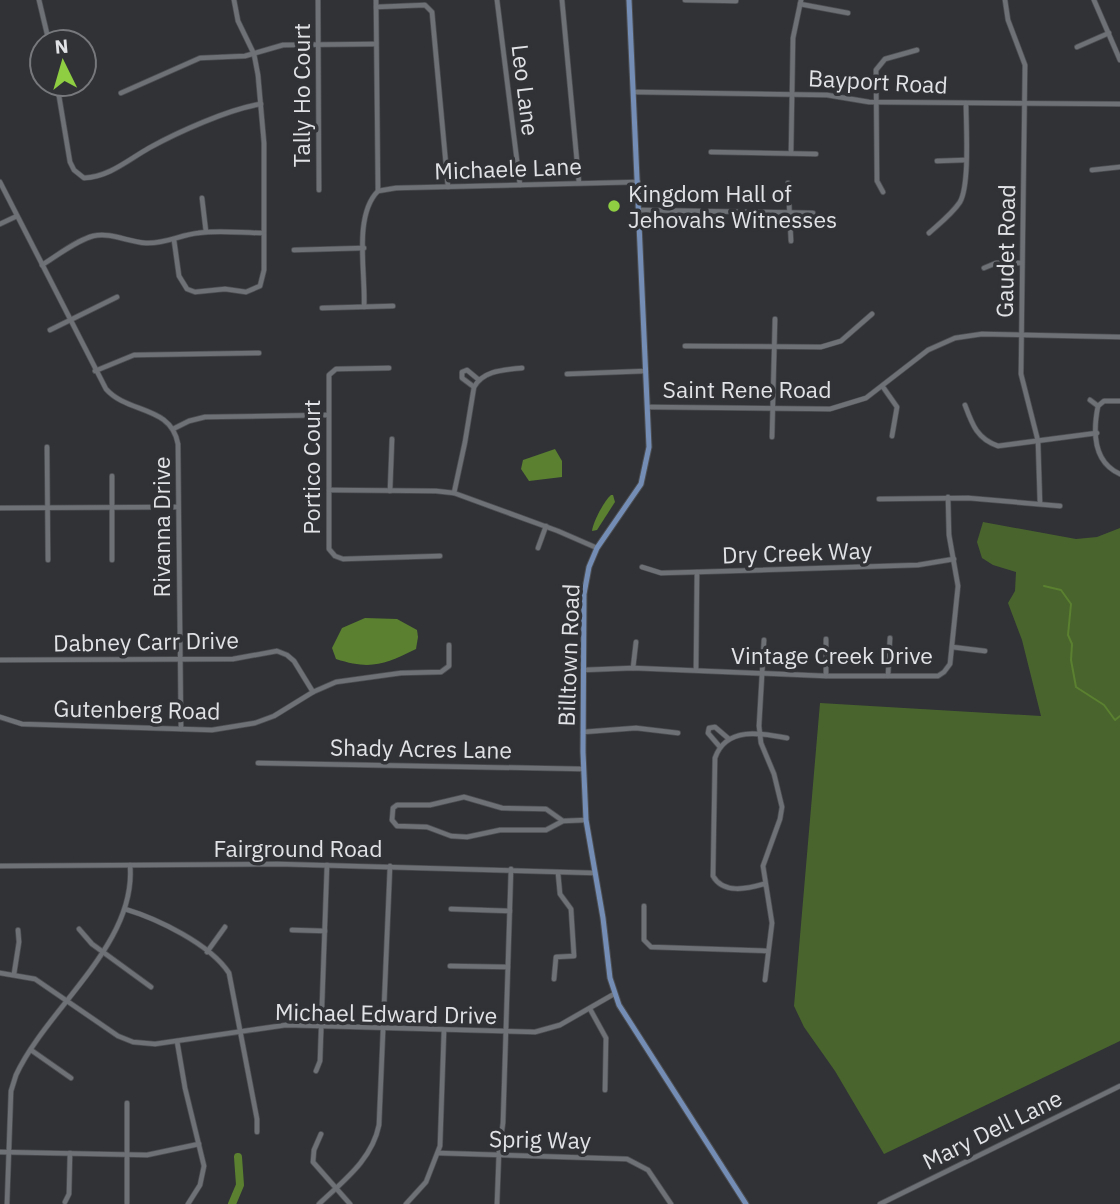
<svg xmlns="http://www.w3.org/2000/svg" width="1120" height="1204" font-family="'IBM Plex Sans',sans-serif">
  <rect width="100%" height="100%" fill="#303236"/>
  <path fill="#49642d" d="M983 522 1076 539 1097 537 1120 528V1041L884 1154 835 1071 804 1027 794 1006 820 703 1041 716 1022 640 1008 603 1015 591 1016 572 993 565 982 558 977 542Z"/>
  <g fill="#5a8030">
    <path d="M555 449 562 461V477L529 481 521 469 523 460Z"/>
    <path d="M611 495H613L615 502 597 530 592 531C593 522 604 501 611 495Z"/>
    <path d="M365 618 397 619 417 630 418 637 416 649C384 665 370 670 336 659L332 648 342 628Z"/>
  </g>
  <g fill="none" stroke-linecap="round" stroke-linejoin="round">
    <path stroke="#5a8030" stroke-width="2" d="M1044 586 1061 590 1071 604 1068 635 1072 644 1071 660 1076 687 1104 705 1115 720 1120 716"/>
    <path stroke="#5a8030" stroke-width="8" d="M232 1204 240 1185 238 1157"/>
    <g stroke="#4c4e52" stroke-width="6">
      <g id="minor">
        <path d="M39 0 49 42"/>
        <path d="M318 0 319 190"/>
        <path d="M497 0 520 185"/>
        <path d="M562 0 579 183"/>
        <path d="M685 0 736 1"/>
        <path d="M1005 0 1008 20 1025 65 1021 374 1038 441 1040 504"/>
        <path d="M1094 0 1120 60"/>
        <path d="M800 4 848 13"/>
        <path d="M376 7 425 5 432 12 448 187"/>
        <path d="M1077 47 1109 33"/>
        <path d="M57 84 70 162 74 170 84 178C109 177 128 160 149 148 178 132 229 109 261 104"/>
        <path d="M634 92 827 95 869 102 1120 104"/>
        <path d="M121 93 200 58 245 56 283 45 376 44"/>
        <path d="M711 152 816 154"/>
        <path d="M791 153 793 38 801 0"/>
        <path d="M937 161 965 160"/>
        <path d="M1092 170 1120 167"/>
        <path d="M0 182 106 389C128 414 171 405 178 444L181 729"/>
        <path d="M788 183 791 241"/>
        <path d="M378 191 396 188 638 182"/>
        <path d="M883 192 877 181 876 70 885 59 917 50"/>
        <path d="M202 198 206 232"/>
        <path d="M640 210 813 213"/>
        <path d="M0 224 17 216"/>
        <path d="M929 233C939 224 952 214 960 202 970 184 966 125 966 103"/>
        <path d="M174 240 179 276 187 289 195 292 225 289 246 292 260 286 264 270V143L258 75 254 54 238 21 234 0"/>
        <path d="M294 250 364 248"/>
        <path d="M42 265C57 256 75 241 93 236 111 232 128 242 146 243 165 244 180 235 198 233 220 230 241 233 263 233"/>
        <path d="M984 268 996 263H1022"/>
        <path d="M364 307C366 274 353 216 378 191L376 0"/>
        <path d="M322 308 393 306"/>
        <path d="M50 330 117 297"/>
        <path d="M685 346 821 347 841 341 872 314"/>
        <path d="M389 368 336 369 329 375V549L335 556 343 559 440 556"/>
        <path d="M95 371 134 355 259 353"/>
        <path d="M567 374 646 371"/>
        <path d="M474 387 462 378V372L467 370 479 380"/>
        <path d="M883 387 897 407 892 436"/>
        <path d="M1090 400 1098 406"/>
        <path d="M965 405C972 424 977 439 998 446L1097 433"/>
        <path d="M1098 406C1093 431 1093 462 1120 474"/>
        <path d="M1098 406 1104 401H1120"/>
        <path d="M648 407 830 409 866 398 928 350 955 338 982 334 1120 337"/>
        <path d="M173 429 189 421 205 417 328 415"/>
        <path d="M772 437 775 319"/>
        <path d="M47 447 48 560"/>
        <path d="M112 476V560"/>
        <path d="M329 490 436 491 454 493 558 531 597 548"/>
        <path d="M390 491 392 439"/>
        <path d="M454 493 465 442 474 387C484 370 504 370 522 368"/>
        <path d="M879 499 968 498 1060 506"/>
        <path d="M0 508 178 507"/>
        <path d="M538 548 546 526"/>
        <path d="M642 567 661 573 697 572 918 565 954 559"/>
        <path d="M764 640 759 726 761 743 774 774 782 807 780 819 763 866 772 923 765 980"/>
        <path d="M952 647 985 651"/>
        <path d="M0 660 233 659 277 651 287 655 294 661 313 692"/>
        <path d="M633 668 636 642"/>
        <path d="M583 670 633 668 826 676H938L944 672 950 664 958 586 949 535 948 497"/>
        <path d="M696 670 697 572"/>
        <path d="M826 676V639"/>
        <path d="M888 676 890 638"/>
        <path d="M0 717 22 724 212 730 255 723 274 716 313 692 336 682 401 673 441 672 449 666V645"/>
        <path d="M583 732 636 728 678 733"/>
        <path d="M720 747 708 733 709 728 715 727 729 739"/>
        <path d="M258 763 583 769"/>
        <path d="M563 821 546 830H500L467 837 451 836 427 827 397 826 392 820 393 808 397 805H430L464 797 502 808 546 809 563 821 586 820"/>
        <path d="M0 866 278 864 595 873"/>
        <path d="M764 884C747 889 723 894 713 876L715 758C726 726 762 733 787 738"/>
        <path d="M644 906V940L651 947 768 951"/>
        <path d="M125 909C158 919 210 944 229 973L257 1119V1132"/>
        <path d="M451 909 510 911"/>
        <path d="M79 929 92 944 151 987"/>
        <path d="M292 930 325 931"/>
        <path d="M207 952 225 927"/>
        <path d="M450 966 508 967"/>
        <path d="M0 973 35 979 118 1036 133 1042 155 1044 286 1025 535 1032 560 1025 614 994"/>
        <path d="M14 974 19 942 18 930"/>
        <path d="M554 979 556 957 574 956 571 909 560 894 558 873"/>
        <path d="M590 1009 606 1038 605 1090"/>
        <path d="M177 1041 185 1088 204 1166 200 1185 188 1204"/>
        <path d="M31 1050 71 1078"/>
        <path d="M316 1071 320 1061 327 865"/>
        <path d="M321 1134 314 1150 313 1162 350 1204"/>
        <path d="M0 1152 147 1155 199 1144"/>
        <path d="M438 1153 627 1159 648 1170 671 1204"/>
        <path d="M65 1202 69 1194 70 1153"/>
        <path d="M127 1203V1103"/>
        <path d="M7 1204 11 1091 16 1075C47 1008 137 944 130 865"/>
        <path d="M319 1204C343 1181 372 1160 379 1125L390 866"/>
        <path d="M406 1204 426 1182 440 1146 444 1030"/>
        <path d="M497 1204 499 1151 503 1123 511 869"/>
        <path d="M880 1204 1120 1086"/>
      </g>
    </g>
    <g stroke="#4c4e52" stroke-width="7">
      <path id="major" d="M629 0 649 447 641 484 597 548 589 567 584 594 583 752 586 820 603 918 610 978 619 1005 746 1204"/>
    </g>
    <use href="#minor" stroke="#6e7176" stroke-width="4.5"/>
    <use href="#major" stroke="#738db5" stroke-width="5"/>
  </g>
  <circle fill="#8fcd42" stroke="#303236" stroke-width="2.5" cx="614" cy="206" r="7"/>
  <g text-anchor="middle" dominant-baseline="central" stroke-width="7" stroke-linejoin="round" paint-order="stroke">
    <g font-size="23" fill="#e0e2e5" stroke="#303236">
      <text transform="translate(878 81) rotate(3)">Bayport Road</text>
      <text transform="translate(526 90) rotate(83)">Leo Lane</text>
      <text transform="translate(301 95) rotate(-90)">Tally Ho Court</text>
      <text transform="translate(508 168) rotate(-2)">Michaele Lane</text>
      <text transform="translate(1005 251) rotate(-89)">Gaudet Road</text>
      <text x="747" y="389">Saint Rene Road</text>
      <text transform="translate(311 467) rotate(-90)">Portico Court</text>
      <text transform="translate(161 527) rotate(-90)">Rivanna Drive</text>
      <text transform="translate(797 552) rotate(-2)">Dry Creek Way</text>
      <text transform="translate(146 641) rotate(-1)">Dabney Carr Drive</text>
      <text transform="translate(568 655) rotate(-88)">Billtown Road</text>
      <text x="832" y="655">Vintage Creek Drive</text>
      <text transform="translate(137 709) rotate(1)">Gutenberg Road</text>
      <text transform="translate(421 748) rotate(1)">Shady Acres Lane</text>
      <text x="298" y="848">Fairground Road</text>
      <text transform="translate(386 1013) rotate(1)">Michael Edward Drive</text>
      <text transform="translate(992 1129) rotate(-26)">Mary Dell Lane</text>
      <text transform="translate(540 1139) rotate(1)">Sprig Way</text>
    </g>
    <g font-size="23" fill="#e0e2e5" stroke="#303236" text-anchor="start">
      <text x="628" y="193">Kingdom Hall of<tspan x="628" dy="26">Jehovahs Witnesses</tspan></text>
    </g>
  </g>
  <g transform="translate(63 63) rotate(355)"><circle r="33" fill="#303236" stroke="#76787c" stroke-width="2"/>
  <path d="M0-5L12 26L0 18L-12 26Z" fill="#8fcd42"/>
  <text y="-10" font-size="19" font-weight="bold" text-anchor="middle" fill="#e0e2e5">N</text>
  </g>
</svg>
